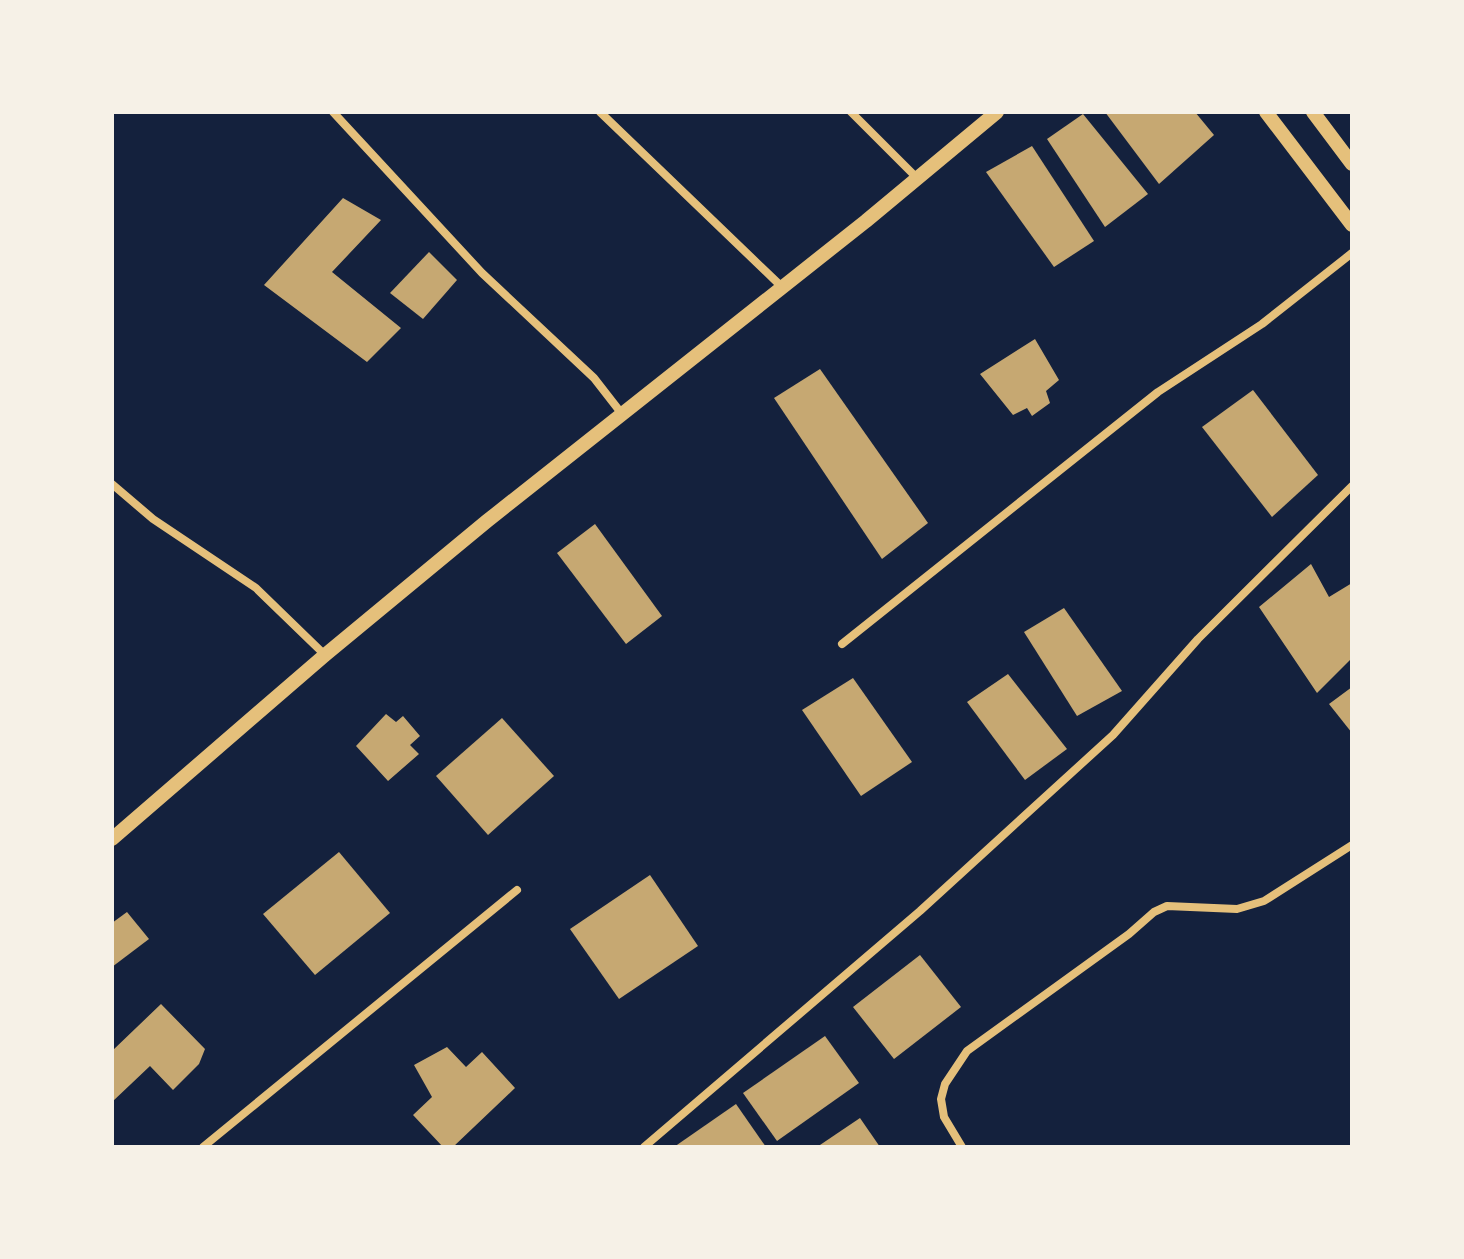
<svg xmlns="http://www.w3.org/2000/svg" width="1464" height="1259" font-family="'Public Sans',sans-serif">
  <rect width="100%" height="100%" fill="#14213d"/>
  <g fill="#c6a872">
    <path d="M1105 112H1195L1214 135 1159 184Z"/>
    <path d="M1083 114 1148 194 1105 227 1047 139Z"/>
    <path d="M1032 146 1094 241 1054 267 986 172Z"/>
    <path d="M343 198 381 220 332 272 401 328 367 362 264 285Z"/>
    <path d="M429 252 457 280 423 319 390 293Z"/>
    <path d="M1035 339 1059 380 1046 391 1050 403 1032 416 1027 408 1013 415 980 374Z"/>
    <path d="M820 369 928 523 882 559 774 398Z"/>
    <path d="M1253 390 1318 475 1272 517 1202 427Z"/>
    <path d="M595 524 662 616 626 644 557 553Z"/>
    <path d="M1311 564 1329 597 1352 583V658L1317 693 1259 607Z"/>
    <path d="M1064 608 1122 691 1077 716 1024 632Z"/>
    <path d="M1008 674 1067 749 1025 780 967 702Z"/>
    <path d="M853 678 912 762 861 796 802 710Z"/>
    <path d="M1352 687V733L1329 704Z"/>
    <path d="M386 714 396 722 403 716 420 736 410 745 419 754 388 781 356 746Z"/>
    <path d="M502 718 554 776 488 835 436 776Z"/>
    <path d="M339 852 390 913 315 975 263 914Z"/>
    <path d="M650 875 698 946 619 999 570 929Z"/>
    <path d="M127 912 149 939 112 967V923Z"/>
    <path d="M920 955 961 1007 894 1059 853 1007Z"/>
    <path d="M161 1004 205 1049 199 1064 173 1090 150 1066 112 1102V1051Z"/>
    <path d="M825 1036 859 1083 777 1141 743 1093Z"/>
    <path d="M447 1047 466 1067 482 1052 515 1088 453 1147H443L413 1115 432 1097 414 1065Z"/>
    <path d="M736 1104 766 1147H674Z"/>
    <path d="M860 1118 880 1147H817Z"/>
  </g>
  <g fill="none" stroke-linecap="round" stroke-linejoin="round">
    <g stroke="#e5c07b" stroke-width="8">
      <path d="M333 112 482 273 594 378 622 414"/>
      <path d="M600 112 782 287"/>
      <path d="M851 112 917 178"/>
      <path d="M112 484 153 519 256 588 325 655"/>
      <path d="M842 644 1158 392 1262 324 1352 253"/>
      <path d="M203 1147 517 890"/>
      <path d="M644 1147 920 911 1113 735 1198 639 1352 486"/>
      <path d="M962 1147 944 1117 941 1099 945 1084 967 1051 1129 934 1154 912 1167 906 1237 909 1264 901 1352 845"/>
    </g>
    <g stroke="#e5c07b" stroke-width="14">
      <path d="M1266 112 1352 225"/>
      <path d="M1313 112 1352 164"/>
      <path d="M112 839 325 655 487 521 866 221 997 112"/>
    </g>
  </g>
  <rect width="1464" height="1259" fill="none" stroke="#f6f1e7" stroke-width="228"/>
</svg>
